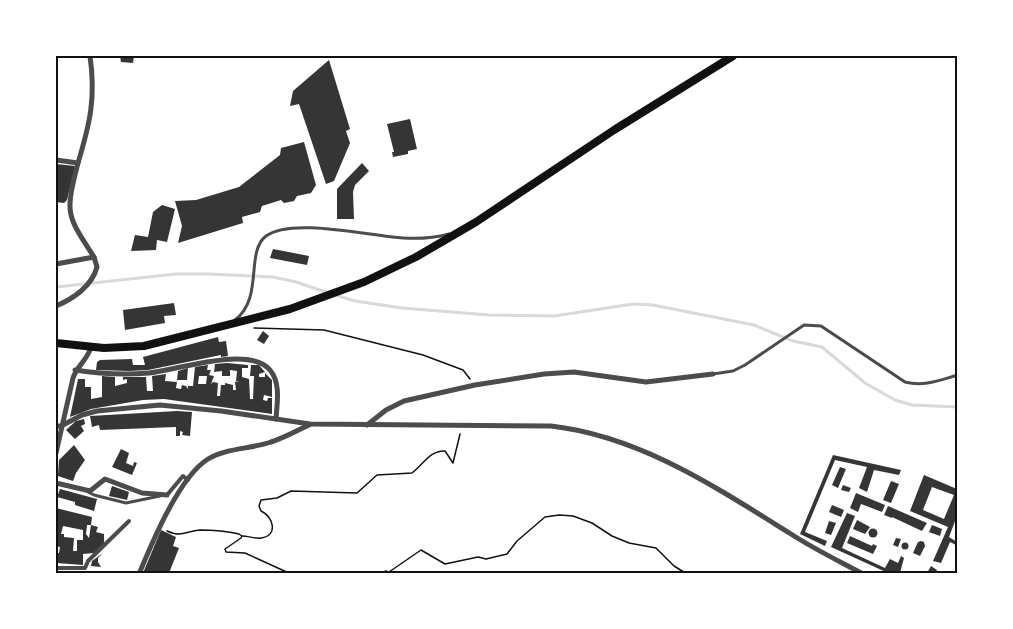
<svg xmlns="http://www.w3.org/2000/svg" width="1013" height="629" font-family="'Noto Sans',sans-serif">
  <rect width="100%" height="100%" fill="#fff"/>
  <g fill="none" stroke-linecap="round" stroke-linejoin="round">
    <g stroke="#d9d9d9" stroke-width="3">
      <path d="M56 287 176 274H209L273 277 296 282 329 293"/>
      <path d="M335 295 355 301 402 308 489 315 554 316 633 304 653 305 754 325 793 341 822 347 865 383 895 400 912 405 958 407"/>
    </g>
  </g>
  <g fill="#353535" fill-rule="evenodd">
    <path d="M120 56H134L133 63 121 62Z"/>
    <path d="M329 60 350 129 346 131 350 143 334 181 326 184 299 104 290 106 293 91Z"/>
    <path d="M410 119 417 149 408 151V154L393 157 392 152H394L387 124Z"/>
    <path d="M304 142 316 185 311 193 297 196 294 201 284 203 281 200 262 206 260 212 242 217 243 223 178 243 182 226 175 201 196 200 239 187 280 155 281 148Z"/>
    <path d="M362 163 369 171 355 185 353 192 354 219H337V189Z"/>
    <path d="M56 164 75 166 67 200 64 203 56 202 58 180H56Z"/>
    <path d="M162 205 175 209 167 242 157 240 156 250 131 251 135 235 148 237 153 212Z"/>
    <path d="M273 249 309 256 307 265 270 258Z"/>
    <path d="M174 303 176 315 164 316 165 323 125 330 123 310Z"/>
    <path d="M263 331 269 336 264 344 257 340Z"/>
    <path d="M218 337 219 342 226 341 228 356 221 357V355L148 370 129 371 96 370 97 362 100 360 132 359 133 365H145L143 357Z"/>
    <path d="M227 363 248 365V368H242V377L249 379 250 399H253L254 376H250L251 365H259L265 372 259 374V377H265V373L272 380V397L264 395 263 400 267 401 268 398H272V414L164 399 143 400 91 409 70 417 78 379H85V387H91V399L102 397V376L115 377V386L127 383V379L123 380V377H146L147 391H153L152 376 166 374 165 381 177 382 176 388 181 389 182 385 186 386 188 389V386H193L195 367 208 365 207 370H211L209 375 214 376 211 384 213 382 218 383 217 396H220L221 385H225V383L233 385V390H236L235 382 239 381H236L237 371 230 370V376H222V371L214 372 215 364ZM199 376H207L206 384H198Z"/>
    <path d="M188 368 187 380H177L178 371Z"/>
    <path d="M177 411 192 412 190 436 182 435 183 432 180 431V436H176V427L100 430 99 425 92 427 90 416Z"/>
    <path d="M84 419 85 424 81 426 84 431 75 439 66 430 76 421Z"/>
    <path d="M74 445 85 460 76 473 73 481 58 476 59 460Z"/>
    <path d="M121 449 129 453 126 463 133 466 134 462 137 463 132 475 112 467Z"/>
    <path d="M833 455 901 470 899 475 874 470 867 492 859 488 867 467 835 460 805 532 827 541 825 546 800 534Z"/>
    <path d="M840 467 846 469 838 488 832 485Z"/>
    <path d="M924 475 957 489V516L949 537 957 542 956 545 950 542 941 563 933 561 948 527 910 511ZM932 487 954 495 944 519 923 510Z"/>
    <path d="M891 481 899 484 891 503 883 500Z"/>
    <path d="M843 485 851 488 849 492 841 490Z"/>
    <path d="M112 486 129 492 127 500 109 496Z"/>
    <path d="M60 489 97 499 94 511 75 505V502L57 497Z"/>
    <path d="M856 493 885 505 882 512 861 504 858 512 850 508Z"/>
    <path d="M832 505 844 510 841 517 829 512Z"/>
    <path d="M888 506 927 523 925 526 922 531 892 517V518L884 515Z"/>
    <path d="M56 508 92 517 91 525 98 527 96 532 104 534V543L94 553 83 554V565L56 563V553H59L60 547 56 546ZM87 525H91L89 538 86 534ZM63 526 83 530V540H77V551H73L74 538 64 537V534H61Z"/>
    <path d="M847 513 855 516 842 548 885 568 890 559 898 563 901 556 904 558 900 573H888L831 547Z"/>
    <path d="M857 520 870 527 865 534 853 529Z"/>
    <path d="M829 521 836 523 831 535 825 533Z"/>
    <path d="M932 525 942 529 940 536 929 532Z"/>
    <circle cx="873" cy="533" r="4.5"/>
    <path d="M161 530 176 537 173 546 179 548 169 573H143Z"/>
    <path d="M850 536 872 546 873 544 877 546 873 554 847 543Z"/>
    <path d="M896 538 901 539 898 547 893 545Z"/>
    <path d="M921 541 924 542 925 546 920 556 913 553 918 542Z"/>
    <circle cx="905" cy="546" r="3.5"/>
    <path d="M103 553 98 558V562L101 567 91 566 92 561Z"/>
    <path d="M931 566 937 570 936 573H927Z"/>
  </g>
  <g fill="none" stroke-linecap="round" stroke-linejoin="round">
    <g stroke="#111" stroke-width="1.5">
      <path d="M254 328 324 330 423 355 463 370 470 379"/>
      <path d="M167 531C182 538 186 531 200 530 214 530 226 531 239 534L242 536 241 538 225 549 226 552 245 553 291 574"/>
      <path d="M242 536C248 536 256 539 261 538 279 536 273 516 261 511L259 506 261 500 277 498 291 491 357 493 377 475 412 473C423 465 430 450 445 451L453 463 460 434"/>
      <path d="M389 572 421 550 445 564 478 557 486 559 507 554 517 541 545 517 559 515 573 516 592 523 612 536 629 543 656 548 674 566 687 574"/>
      <path d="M379 574 386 571 392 574"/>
    </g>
    <g stroke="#4c4c4c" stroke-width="3">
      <path d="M235 320C264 298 245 252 266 236 291 217 370 236 403 238 418 239 434 238 449 234"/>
      <path d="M713 374 733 371 745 365 804 325 821 326 905 382C924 387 940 380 958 375"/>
      <path d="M88 492 94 495 126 503 160 496"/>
    </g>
    <g stroke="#4c4c4c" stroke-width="4">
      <path d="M167 495 183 476 188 480"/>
      <path d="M56 568H85L88 561 129 521"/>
    </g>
    <g stroke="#4c4c4c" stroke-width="5">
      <path d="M56 160 78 163C90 123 96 98 90 56"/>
      <path d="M78 163C65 214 66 214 94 257"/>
      <path d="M56 264 94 257 97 267C92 286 73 299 56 306"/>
      <path d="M75 370C100 374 125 375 149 373 178 370 249 345 270 370 281 383 277 403 276 419"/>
      <path d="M367 425 386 410 404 401 475 385 544 374 574 372 646 382 713 374"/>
      <path d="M56 426H61L82 415 97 411 160 405 221 411 310 424 551 426C640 436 717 488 791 534 814 549 839 561 863 574"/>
      <path d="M56 453 73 378C77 366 88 359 91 347"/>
      <path d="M56 483 90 491 105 479 142 493 167 495"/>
      <path d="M139 574C152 543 179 477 208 459 226 448 251 449 271 442 284 438 296 431 309 425"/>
    </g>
    <path stroke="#111" stroke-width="8" d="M56 343 104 348 144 346 290 309 364 282 416 257 476 222 614 130 733 56"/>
  </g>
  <rect width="1013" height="629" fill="none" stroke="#ffffff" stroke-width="114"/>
  <rect x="57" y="57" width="899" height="515" fill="none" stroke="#111" stroke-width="2"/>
</svg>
